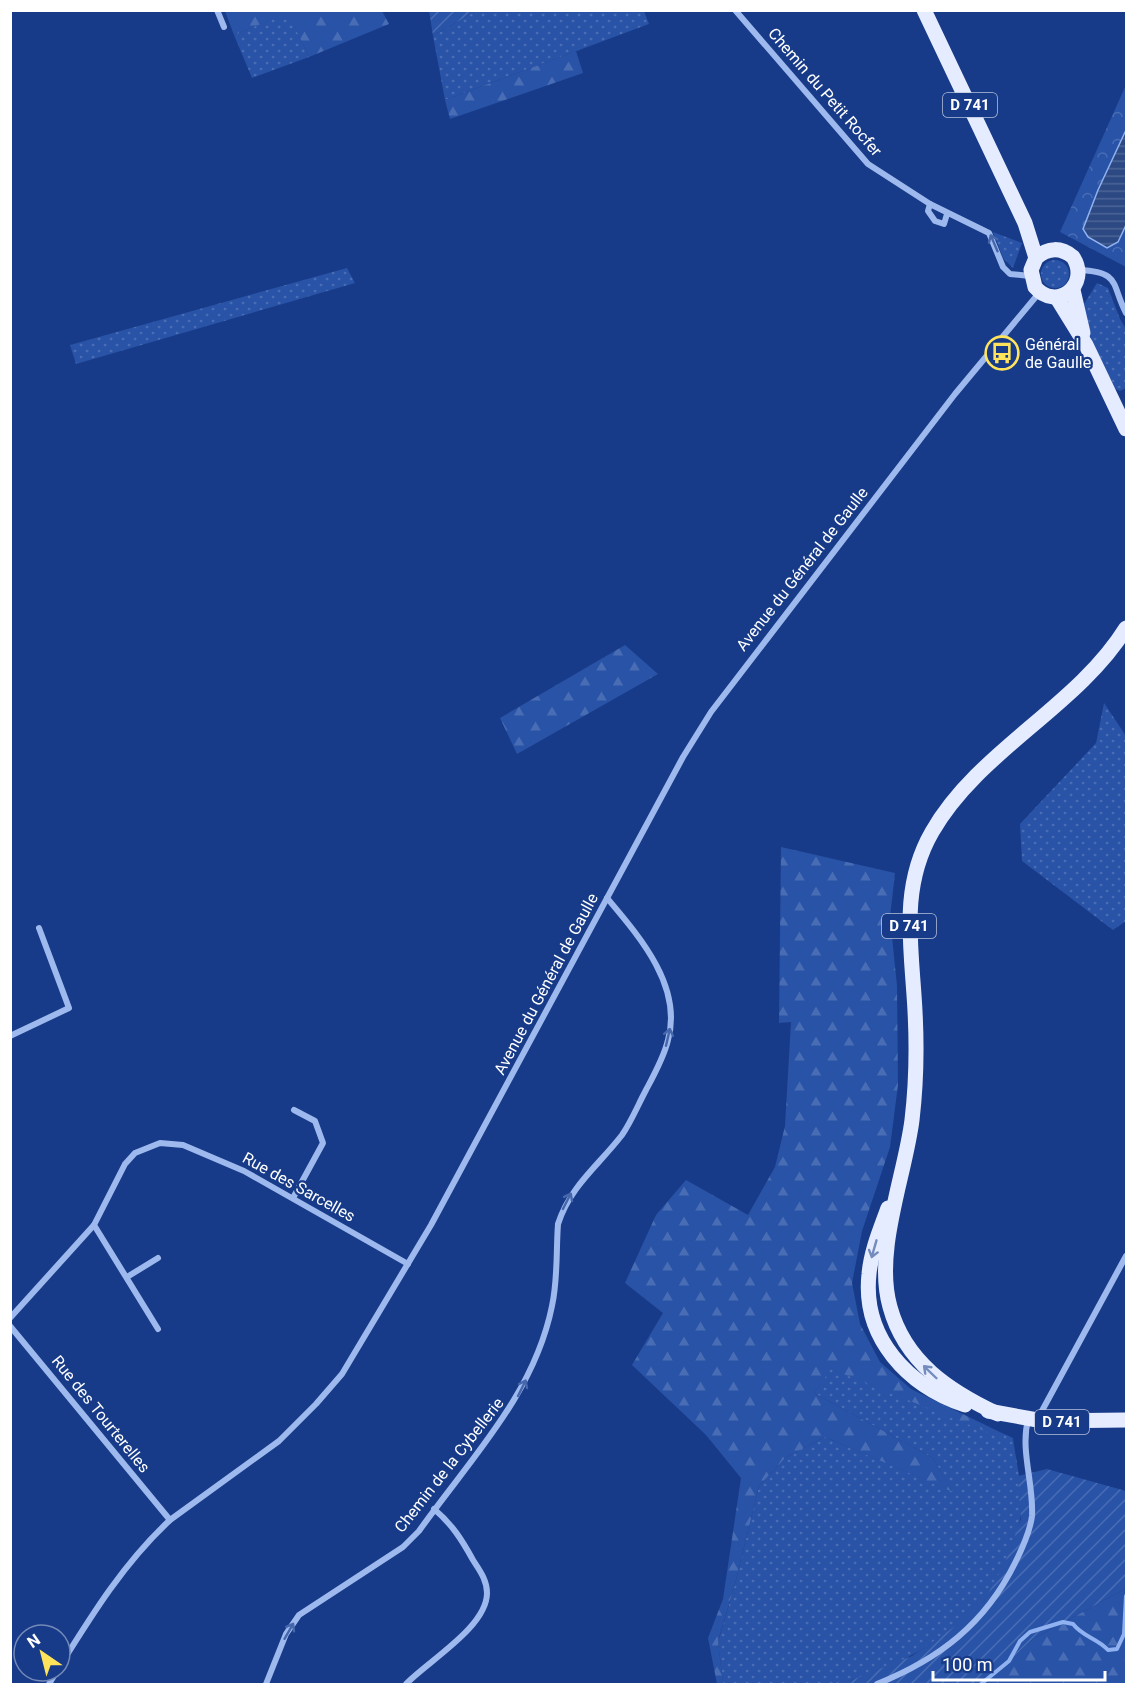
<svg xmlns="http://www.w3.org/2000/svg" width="1137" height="1695" font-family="Roboto,sans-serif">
  <defs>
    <pattern id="grass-dots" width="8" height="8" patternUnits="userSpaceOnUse" patternTransform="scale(1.5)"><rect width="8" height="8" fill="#2953a7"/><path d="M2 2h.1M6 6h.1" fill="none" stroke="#496db4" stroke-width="1.8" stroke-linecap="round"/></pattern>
    <pattern id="forest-firs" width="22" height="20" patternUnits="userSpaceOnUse" patternTransform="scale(1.5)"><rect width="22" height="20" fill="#2953a7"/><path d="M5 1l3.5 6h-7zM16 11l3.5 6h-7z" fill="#496db4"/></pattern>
    <pattern id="park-crowns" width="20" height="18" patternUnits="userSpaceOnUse" patternTransform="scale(1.5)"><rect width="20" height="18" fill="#2953a7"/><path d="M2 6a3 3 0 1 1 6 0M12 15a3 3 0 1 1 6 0" fill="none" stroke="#496db4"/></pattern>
    <pattern id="garden-furrows" width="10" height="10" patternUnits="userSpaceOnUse" patternTransform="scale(1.5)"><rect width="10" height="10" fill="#2953a7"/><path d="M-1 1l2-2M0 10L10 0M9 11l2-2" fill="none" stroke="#496db4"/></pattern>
    <pattern id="water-rules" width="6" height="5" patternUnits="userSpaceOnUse" patternTransform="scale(1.5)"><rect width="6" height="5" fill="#2d4983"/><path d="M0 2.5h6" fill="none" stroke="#4c6496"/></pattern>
  </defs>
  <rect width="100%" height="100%" fill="#173b88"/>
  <g fill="url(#grass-dots)">
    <path d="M476 11H644L649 24 445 100 433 36Z"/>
    <path d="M288 12 309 57 252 78 234 35Z"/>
    <path d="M993 232 1022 243 1013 268 1003 258Z"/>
    <circle cx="1055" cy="274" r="14"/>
    <path d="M347 268 355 283 76 364 70 345Z"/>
    <path d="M1097 283 1108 288 1120 319 1126 329V388L1120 391 1115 389 1093 344 1081 309Z"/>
    <path d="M1104 703 1126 736V921L1113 930 1022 861 1020 824 1096 743Z"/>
    <path d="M831 1368 996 1435 1002 1433 1013 1438C1016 1463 1025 1495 1020 1520 1016 1543 999 1585 983 1602 954 1634 892 1671 851 1680 810 1690 765 1684 723 1684L718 1642 735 1584 759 1486 785 1458 825 1437 952 1491 933 1458 814 1393Z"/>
  </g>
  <g fill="url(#forest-firs)">
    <path d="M225 11H382L389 24 309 57 288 13 234 35Z"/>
    <path d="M576 51 583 73 450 119 445 100Z"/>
    <path d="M625 645 658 674 517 754 500 718Z"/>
    <path d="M781 847 895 873 890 917 897 986 898 1085 890 1147 862 1231 852 1283 860 1324 880 1362 911 1389 1002 1433 997 1436 831 1369 814 1393 933 1458 953 1492 825 1437 785 1458 759 1486 735 1584 718 1641 723 1684H717L708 1638 723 1599 741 1478 706 1435 632 1365 663 1313 625 1283 656 1215 686 1180 748 1215 775 1167 785 1126 791 1022 779 1023Z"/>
    <path d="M1126 1586V1684H984L1033 1639 1123 1590Z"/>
  </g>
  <path fill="url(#park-crowns)" d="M1126 85V267L1060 232Z"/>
  <g fill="url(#garden-furrows)">
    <path d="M429 10H476V11L433 36Z"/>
    <path d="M1047 1469 1126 1491V1586L1123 1590 1033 1639 984 1684H823L852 1680 912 1656 957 1625 984 1601 1005 1563 1021 1519 1018 1476Z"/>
  </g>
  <path fill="url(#water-rules)" stroke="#90b2f1" stroke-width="1.5" d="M1126 130V225L1118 242 1107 248 1088 237 1083 229 1098 190Z"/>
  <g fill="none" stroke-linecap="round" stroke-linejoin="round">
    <path stroke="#90b2f1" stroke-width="4" d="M981 1684 1009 1661 1020 1641 1030 1632 1063 1622 1073 1624C1083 1637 1097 1638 1108 1650L1117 1649 1124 1634 1126 1596"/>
    <g stroke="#9eb9ee" stroke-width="6">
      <path d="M217 10 224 27"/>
      <path d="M735 10 868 164 930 204"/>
      <path d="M947 214 944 224 935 221 928 211 930 204 989 233 1003 267 1010 274 1030 276"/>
      <path d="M1079 270C1121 272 1111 284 1126 313"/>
      <path d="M10 1036 69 1008 39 928"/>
      <path d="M293 1198 323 1143 315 1121 294 1110"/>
      <path d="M94 1225 158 1329"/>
      <path d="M127 1277 158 1258"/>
      <path d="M10 1318 94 1225 125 1164 135 1153 160 1143 183 1145 244 1171 408 1264"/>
      <path d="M10 1326 170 1520"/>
      <path d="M1037 1420 1126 1256"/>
      <path d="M60 1666C93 1613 124 1563 170 1520L279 1441 316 1404 342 1374 431 1225 683 757 711 712 955 394 1039 293"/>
      <path d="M49 1684 57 1671"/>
      <path d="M266 1684 286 1634 299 1615 403 1547 419 1531C470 1459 534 1395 552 1306 558 1279 556 1250 558 1224 570 1186 599 1165 622 1135 631 1122 638 1105 646 1090 654 1075 664 1057 668 1040 683 986 639 936 607 898"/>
      <path d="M406 1684C428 1661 487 1627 487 1593 487 1580 480 1571 473 1560 462 1540 452 1524 434 1509"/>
      <path d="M877 1684C939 1659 985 1624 1015 1563 1022 1549 1030 1532 1032 1516 1034 1485 1020 1450 1028 1420"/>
    </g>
    <g stroke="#e5ecff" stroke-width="15">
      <path d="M924 10 1025 223 1036 258 1031 270 1035 287C1056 312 1091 285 1073 257 1061 247 1048 247 1036 258"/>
      <path d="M1073 290 1083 333"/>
      <path d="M1057 298 1086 345 1126 429"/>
      <path d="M888 1208C880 1230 871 1251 869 1274 862 1338 908 1386 965 1405"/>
      <path d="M988 1411 1043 1421 1126 1420"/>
      <path d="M998 1414C949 1391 905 1362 890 1307 874 1251 905 1176 912 1120 917 1078 917 1036 914 995 910 937 902 884 932 832 978 751 1077 707 1126 628"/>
    </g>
  </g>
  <defs><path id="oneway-shaft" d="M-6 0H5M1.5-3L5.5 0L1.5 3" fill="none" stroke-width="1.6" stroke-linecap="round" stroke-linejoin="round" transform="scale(1.5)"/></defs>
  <g stroke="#4667ac">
    <use href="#oneway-shaft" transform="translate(994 243) rotate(-113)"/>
    <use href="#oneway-shaft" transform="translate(668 1037) rotate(-77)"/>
    <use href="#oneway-shaft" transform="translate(567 1201) rotate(-63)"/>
    <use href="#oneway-shaft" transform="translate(522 1388) rotate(-64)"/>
    <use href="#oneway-shaft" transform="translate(289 1631) rotate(-60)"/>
  </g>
  <g stroke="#748bbe">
    <use href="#oneway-shaft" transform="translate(874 1249) rotate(106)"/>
    <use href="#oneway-shaft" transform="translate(930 1372) rotate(-136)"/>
  </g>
  <defs>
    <g id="bus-ring" transform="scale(1.725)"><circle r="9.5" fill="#173b88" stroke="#ffe35b" stroke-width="1.5"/><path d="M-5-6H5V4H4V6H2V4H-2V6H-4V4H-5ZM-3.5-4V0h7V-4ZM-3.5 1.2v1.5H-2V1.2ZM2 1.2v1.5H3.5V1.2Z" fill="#ffe35b"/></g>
  </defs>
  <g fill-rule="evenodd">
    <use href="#bus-ring" x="1002" y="353"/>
  </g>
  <g text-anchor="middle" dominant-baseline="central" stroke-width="4.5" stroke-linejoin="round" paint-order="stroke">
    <g fill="#173b88" stroke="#b9c4db" stroke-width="1.5">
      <rect x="943" y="93" width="54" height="24" rx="4.5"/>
      <rect x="882" y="914" width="54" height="24" rx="4.5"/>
      <rect x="1035" y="1410" width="54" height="24" rx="4.5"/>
    </g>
    <g font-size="15" font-weight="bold" fill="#fff">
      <text x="970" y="105">D 741</text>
      <text x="909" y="926">D 741</text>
      <text x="1062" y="1422">D 741</text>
    </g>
    <g font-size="16" fill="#fff" stroke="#173b88">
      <text transform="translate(825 92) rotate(49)">Chemin du Petit Rocfer</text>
      <text transform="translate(802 569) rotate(-52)">Avenue du Général de Gaulle</text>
      <text transform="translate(546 984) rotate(-62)">Avenue du Général de Gaulle</text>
      <text transform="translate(299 1187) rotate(29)">Rue des Sarcelles</text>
      <text transform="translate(101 1414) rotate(51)">Rue des Tourterelles</text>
      <text transform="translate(449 1465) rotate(-52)">Chemin de la Cybellerie</text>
    </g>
    <g font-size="16" fill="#fff" stroke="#173b88" text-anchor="start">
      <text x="1025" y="344">Général<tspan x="1025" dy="18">de Gaulle</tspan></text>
    </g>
  </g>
  <rect width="1137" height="1695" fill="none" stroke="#ffffff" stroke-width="24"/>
  <g transform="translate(42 1653) rotate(325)"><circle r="28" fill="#173b88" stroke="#7489b8" stroke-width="1.5"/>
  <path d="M0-4.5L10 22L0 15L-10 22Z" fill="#ffe35b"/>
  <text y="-9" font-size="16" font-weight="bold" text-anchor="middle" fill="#ffffff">N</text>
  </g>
  <path d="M933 1671v9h172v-9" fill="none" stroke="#ffffff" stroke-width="3"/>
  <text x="942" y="1671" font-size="18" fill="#ffffff" stroke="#173b88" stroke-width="4.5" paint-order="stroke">100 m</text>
</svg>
